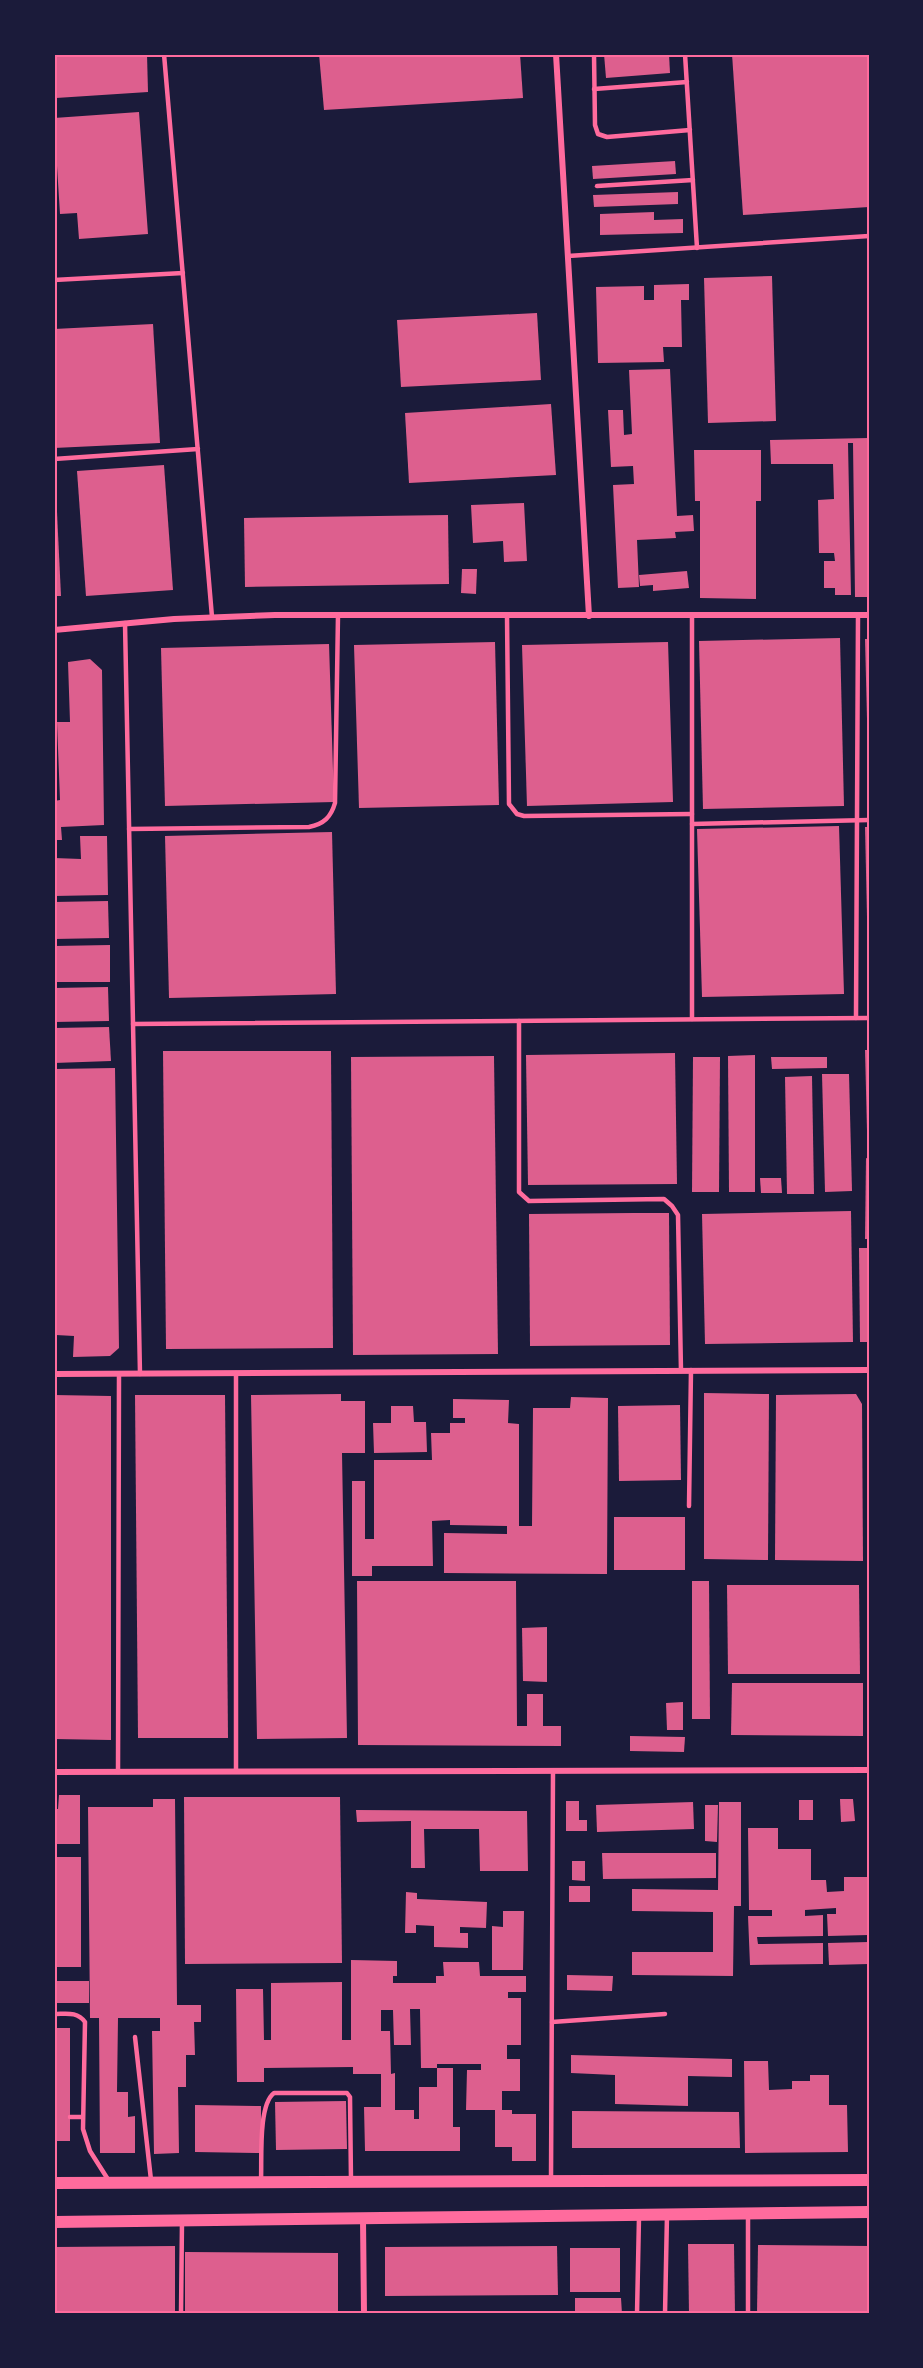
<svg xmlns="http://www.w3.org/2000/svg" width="923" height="2368" font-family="'Golos Text',sans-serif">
  <rect width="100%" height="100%" fill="#1b1b3a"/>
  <g fill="#dd5f8e">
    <path d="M54 54H147L148 92 56 98Z"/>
    <path d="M319 54H520L523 98 324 110Z"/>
    <path d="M604 54H669L670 73 606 78Z"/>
    <path d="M732 54H869V207L743 215Z"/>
    <path d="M139 112 148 234 79 239 77 213 60 214 54 118Z"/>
    <path d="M675 161 676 174 593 179 592 166Z"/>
    <path d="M678 192V204L594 207 593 195Z"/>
    <path d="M654 212V220L683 219V233L600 235V214Z"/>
    <path d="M772 276 776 421 708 423 704 278Z"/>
    <path d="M689 284V300H681L682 347H663L664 362 598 363 596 287 644 286V300H654V285Z"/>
    <path d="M537 313 541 380 401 387 397 320Z"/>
    <path d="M153 324 160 443 54 448V329Z"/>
    <path d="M670 369 677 516 693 515 694 531 675 532 676 538 637 540 639 587 618 588 613 485 634 484 633 466 611 467 608 410H623L624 435 632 434 629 370Z"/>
    <path d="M551 404 556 475 409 483 405 413Z"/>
    <path d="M869 438V597H855L853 443H848L851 595H835V588H824V561H835L834 553H819L818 500 834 499 833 464H771L770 440Z"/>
    <path d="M694 450H761V501H756V599L700 598V501H695Z"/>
    <path d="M164 465 173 590 86 596 77 471Z"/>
    <path d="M56 491 61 596H54V492Z"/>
    <path d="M524 503 527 561 504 562 503 541 473 543 471 505Z"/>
    <path d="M448 515 449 584 245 587 244 518Z"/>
    <path d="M462 569H477L476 594 461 593Z"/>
    <path d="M687 571 689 588 653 591V585L640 586 639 575Z"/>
    <path d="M840 638 844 806 703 809 699 641Z"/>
    <path d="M865 639H869V719H867Z"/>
    <path d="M495 642 499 805 359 808 354 645Z"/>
    <path d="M668 642 673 802 527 806 522 645Z"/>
    <path d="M329 644 334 802 165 806 161 648Z"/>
    <path d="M90 659 102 670 104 825 61 827 62 840H54V801L60 800 57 722H70L68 662Z"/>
    <path d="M839 826 844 994 702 997 697 829Z"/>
    <path d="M865 827H869V917H867Z"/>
    <path d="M332 832 336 994 169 998 165 836Z"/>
    <path d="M80 836H107L108 895 54 896V858L81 859Z"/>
    <path d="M108 901 109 938 54 939V902Z"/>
    <path d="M110 945V982H54V946Z"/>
    <path d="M108 987 109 1021 54 1022V988Z"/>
    <path d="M109 1027 111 1061 54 1063V1028Z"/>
    <path d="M865 1050H869V1131H867Z"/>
    <path d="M163 1051H331L333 1348 166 1349Z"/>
    <path d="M675 1053 677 1184 528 1185 526 1055Z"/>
    <path d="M755 1055V1192H729L728 1056Z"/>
    <path d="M494 1056 498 1354 353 1355 351 1057Z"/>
    <path d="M693 1057H720L719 1192H692Z"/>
    <path d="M771 1057H827V1068L772 1069Z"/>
    <path d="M115 1068 119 1348 110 1356 73 1357 74 1336 56 1335V1342H54L57 1256H54V1069Z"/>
    <path d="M822 1074H849L852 1191 825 1192Z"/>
    <path d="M812 1076 814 1194H787L785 1077Z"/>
    <path d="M866 1158 869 1159V1239H865Z"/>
    <path d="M760 1178H781L782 1193H761Z"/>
    <path d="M851 1211 853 1342 705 1344 702 1214Z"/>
    <path d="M633 1213H669L670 1345 530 1346 529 1214Z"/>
    <path d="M859 1248H869V1342H860Z"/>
    <path d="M704 1393 769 1394 768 1560 704 1559Z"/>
    <path d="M341 1394V1401H365V1453H342L347 1738 257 1739 251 1395Z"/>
    <path d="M856 1394 862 1404 863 1561 775 1560 776 1395Z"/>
    <path d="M54 1395 111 1396V1740L54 1739Z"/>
    <path d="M135 1395H225L228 1738H138Z"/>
    <path d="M571 1397 608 1398 607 1574 444 1573V1533L507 1534V1526L450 1525V1520L432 1521 433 1566H372V1576H352V1481H365V1539H374V1460H432L431 1433H450V1423H465V1418H453V1399L509 1400 508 1423 519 1424V1526H532L533 1408H570Z"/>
    <path d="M680 1405 681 1480 619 1481 618 1406Z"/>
    <path d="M391 1406H413L414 1422H426L427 1452 374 1453 373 1423H391Z"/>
    <rect x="614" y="1517" width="71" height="53"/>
    <path d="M357 1581H516L517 1726H527V1694H543V1726H561V1746L358 1745Z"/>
    <path d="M692 1581H709L710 1719H692Z"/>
    <path d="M727 1585H859L860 1674H728Z"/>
    <path d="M547 1627V1682L523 1681 522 1628Z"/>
    <path d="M732 1683H863V1736L731 1735Z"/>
    <path d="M683 1702V1730H667L666 1703Z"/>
    <path d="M630 1736 685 1737 684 1752 630 1751Z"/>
    <path d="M59 1795H80V1844H54V1809H58Z"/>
    <path d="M184 1797H340L342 1963 185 1964Z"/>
    <path d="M153 1799H175L177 2005H201V2022H194L195 2055H186V2087H178L179 2153 154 2154 152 2031H160V2018H118L117 2092H128V2117L135 2116V2153H100L99 2018H90L88 1807H153Z"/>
    <path d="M840 1799H853L855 1821 841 1822Z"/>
    <rect x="799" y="1800" width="14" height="20"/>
    <path d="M566 1801H579V1820H587V1831H566Z"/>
    <path d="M693 1802 694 1829 597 1832 596 1805Z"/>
    <path d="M719 1802H741V1906H734L733 1976 632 1975V1952H713V1912L632 1911V1889L718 1890Z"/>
    <path d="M705 1805H718L717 1842 705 1841Z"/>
    <path d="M356 1810 527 1811 528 1871H480L479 1829H424L425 1868H411V1821L357 1822Z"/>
    <path d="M748 1828H778V1849H811V1880H826L827 1892 844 1891V1877H869V1935L828 1936 827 1914H836V1908L805 1910V1916L823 1915V1936L757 1937 758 1944 823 1943V1964L750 1965 748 1916H772V1910H749Z"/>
    <path d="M602 1853H716V1878L603 1879Z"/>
    <rect x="54" y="1857" width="27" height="110"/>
    <path d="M572 1861H585V1881L572 1880Z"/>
    <rect x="569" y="1886" width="21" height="16"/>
    <path d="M406 1892 417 1893V1899L487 1902 486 1928 460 1927V1933H468V1948L434 1947V1926L416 1925V1933H405Z"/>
    <path d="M503 1911H524L523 1970H492V1926L503 1927Z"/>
    <path d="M869 1942V1964L829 1965 828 1943Z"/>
    <path d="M351 1960 397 1961V1976H393V1983H436V1976H444L443 1962H479L480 1976H526V1992H508V1998H521V2045H507V2059H520V2091H502V2110H512V2114H536V2161H512V2147H495V2110H466L467 2070H481V2064H437V2068H421L420 2009H410L411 2045H394L393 2010H381V2031H390L391 2074 395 2073V2110H414V2119H419V2087H437V2068H453V2127H460V2151H365L364 2107H381V2074H353V2067L264 2068V2082H237L236 1989H263L264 2040H271V1983L342 1982V2040H351Z"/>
    <path d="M567 1975 613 1976 612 1991 567 1990Z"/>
    <rect x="54" y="1981" width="35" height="22"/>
    <rect x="54" y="2028" width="16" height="113"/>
    <path d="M571 2055 732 2059V2077L688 2076V2106L615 2104V2075L571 2073Z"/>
    <path d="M744 2061H768L769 2090 792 2089V2081H810V2075H829V2105H847L848 2152 745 2153Z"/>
    <path d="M346 2101 347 2149 276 2150 275 2102Z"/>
    <path d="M195 2105 261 2106V2153L195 2152Z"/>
    <path d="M572 2111 739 2112 740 2148H572Z"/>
    <path d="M688 2244H734L735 2314H689Z"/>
    <path d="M758 2245 869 2246V2314H757Z"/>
    <path d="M175 2246V2314H54V2247Z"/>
    <path d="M557 2246 558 2295 385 2296V2247Z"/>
    <rect x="570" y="2248" width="50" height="44"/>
    <path d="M185 2252 338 2253V2314H185Z"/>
    <path d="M575 2298H621L622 2314H575Z"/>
    <path d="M555 2311V2314H495V2312Z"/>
  </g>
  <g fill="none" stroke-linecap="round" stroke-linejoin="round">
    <g stroke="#ff6b9d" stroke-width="4.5">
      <path d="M164 54 212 617"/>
      <path d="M594 54 595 125 598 134 607 137 690 130"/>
      <path d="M685 54 697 248"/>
      <path d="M594 89 687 82"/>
      <path d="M597 186 693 180"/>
      <path d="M568 256 869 236"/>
      <path d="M54 280 183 273"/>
      <path d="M54 459 198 449"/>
      <path d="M507 616 509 804 517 814 524 816 692 814"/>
      <path d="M692 616V1019"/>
      <path d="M125 623 140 1374"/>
      <path d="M692 824 869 820"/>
      <path d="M129 829 309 827C324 824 331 817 335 803L338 615"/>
      <path d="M856 1018 858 615"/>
      <path d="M519 1021V1192L529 1201 664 1199 672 1206 678 1215 681 1371"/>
      <path d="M133 1024 869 1018"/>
      <path d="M236 1373V1771"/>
      <path d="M689 1506 691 1370"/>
      <path d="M118 1772 119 1374"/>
      <path d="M54 2014C66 2014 77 2011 85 2022L83 2129 90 2151 109 2181"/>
      <path d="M552 2022 665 2014"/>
      <path d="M135 2037 151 2180"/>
      <path d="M70 2117H82"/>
      <path d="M551 2179 553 1771"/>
      <path d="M261 2180C262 2159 258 2105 274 2093H347L350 2097 351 2181"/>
      <path d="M181 2314 182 2221"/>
      <path d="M637 2314 639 2217"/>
      <path d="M665 2314 667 2215"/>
      <path d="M748 2314V2216"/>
    </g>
    <g stroke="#ff6b9d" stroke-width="6">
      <path d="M556 54 589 616"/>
      <path d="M54 630 174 619 275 615H869"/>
      <path d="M54 1374 869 1370"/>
      <path d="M54 1772 869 1770"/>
      <path d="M363 2219 364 2314"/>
    </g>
    <g stroke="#ff6b9d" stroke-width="12">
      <path d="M54 2183 869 2180"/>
      <path d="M54 2222 869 2212"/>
    </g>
  </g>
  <rect width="923" height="2368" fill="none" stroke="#1b1b3a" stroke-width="111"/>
  <rect x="56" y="56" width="812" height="2256" fill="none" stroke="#ff6b9d" stroke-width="2"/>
</svg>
